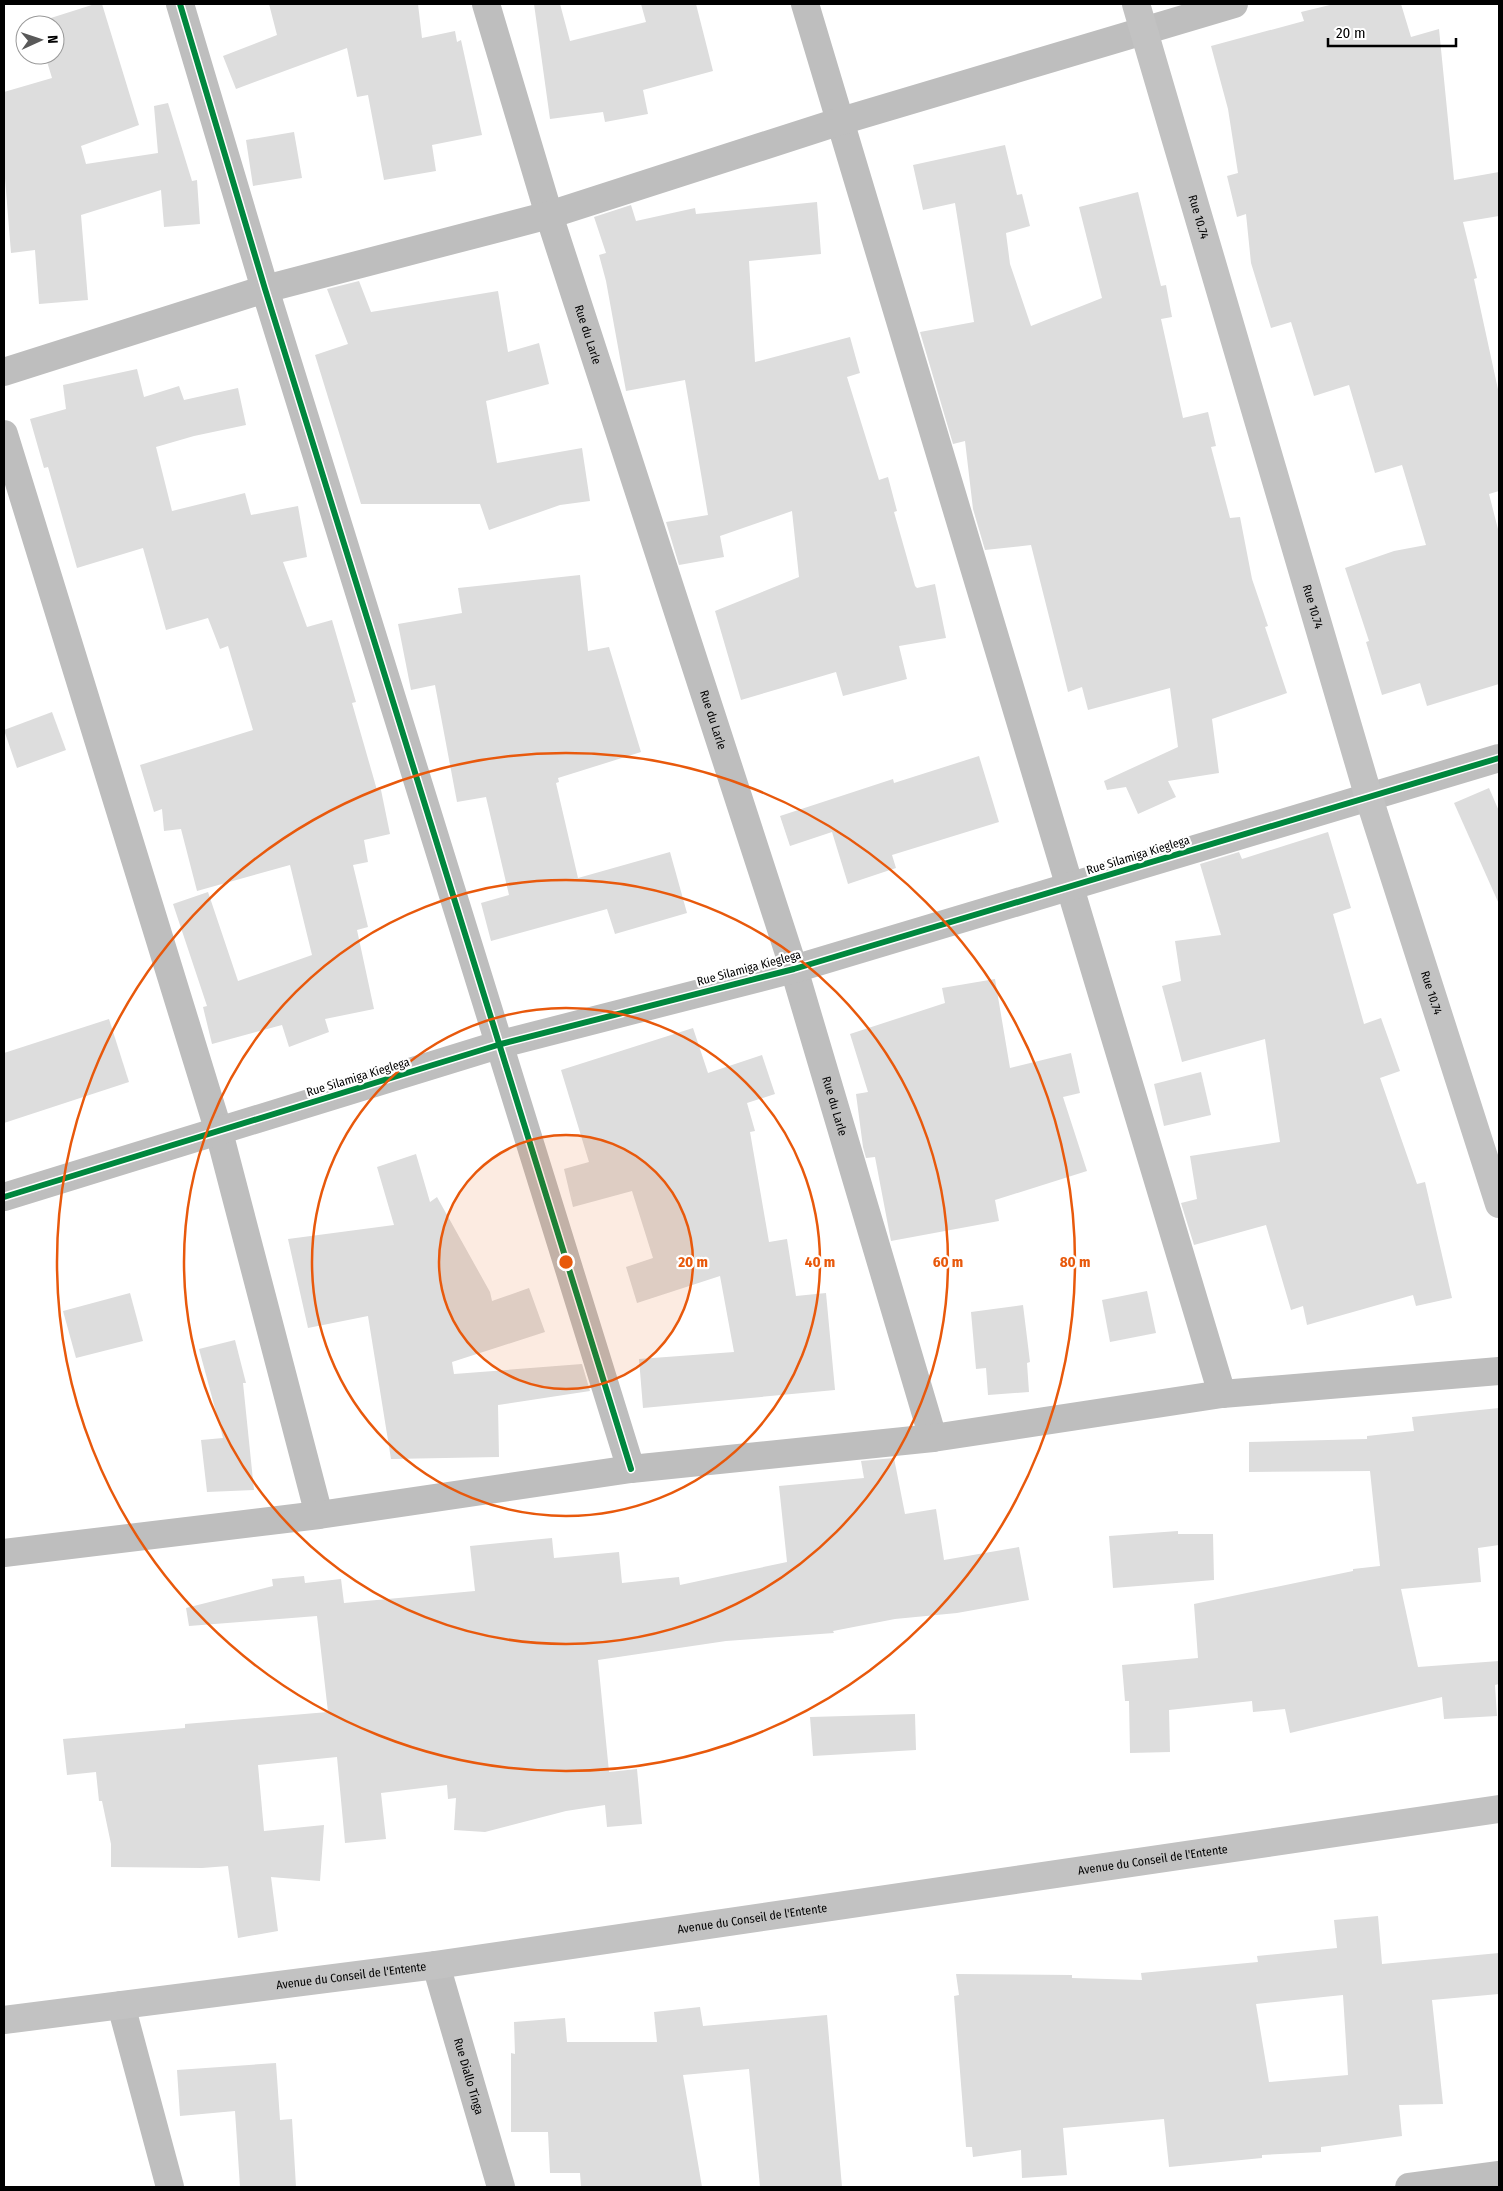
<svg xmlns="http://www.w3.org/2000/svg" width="1503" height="2191" font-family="'Fira Sans Condensed',sans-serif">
  <rect width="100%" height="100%" fill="#fff"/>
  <g fill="#ddd" fill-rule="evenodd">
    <path d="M95 4H102L139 125 81 146 86 164 158 153 154 106 168 103 192 181 197 180 200 224 164 227 161 190 81 215 88 300 39 304 35 250 11 253 4 166V92L52 78 45 55H55V25H35V23Z"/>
    <path d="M269 4H418L422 38 455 31 457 42 461 40 482 135 432 145 436 171 384 180 368 95 357 97 347 48 236 89 223 56 277 35Z"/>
    <path d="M534 4H560L570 41 646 22 641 4H696L713 71 643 90 648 114 605 122 603 112 550 119Z"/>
    <path d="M1334 4H1401L1411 37 1439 29 1454 180 1499 172V216L1463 222 1477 278 1474 279 1499 394V491L1489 494 1499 533V684L1427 706 1420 683 1382 695 1366 642 1369 641 1345 568 1394 551 1426 545 1402 465 1375 473 1349 385 1314 396 1291 322 1271 328 1251 263 1246 214 1237 217 1227 176 1238 173 1228 109 1211 46 1304 21 1301 12Z"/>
    <path d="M294 132 302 178 253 186 246 140Z"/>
    <path d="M1005 145 1017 195 1022 194 1030 226 1006 233 1010 264 1031 326 1102 298 1079 207 1138 192 1161 286 1166 285 1172 317 1161 319 1183 418 1208 412 1216 446 1211 447 1230 518 1240 517 1252 579 1268 626 1265 627 1287 693 1212 719 1219 773 1168 781 1176 797 1138 814 1126 787 1107 790 1104 781 1178 747 1170 688 1088 710 1082 687 1068 692 1031 545 985 550 973 509 965 441 953 444 920 332 974 322 955 203 923 210 913 165Z"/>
    <path d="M817 202 821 254 749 261 755 362 850 337 860 373 847 377 879 480 888 477 897 511 894 512 915 586 917 588 935 584 946 638 899 646 907 679 843 696 836 672 741 700 715 611 799 577 792 511 720 536 724 557 679 565 666 522 708 515 685 380 626 391 606 281 599 255 606 253 594 217 631 205 636 221 695 208 696 214Z"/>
    <path d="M359 281 371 312 498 291 508 352 539 343 549 384 486 401 497 463 582 448 590 501 560 505 489 530 480 504H361L315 355 348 344 327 289Z"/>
    <path d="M137 369 144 397 179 386 184 400 238 388 246 425 194 436 156 447 172 511 245 493 251 515 298 506 307 557 283 562 307 627 332 620 356 702 352 703 377 790H381L390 834 364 840 368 862 353 865 368 927 357 930 374 1009 325 1019 329 1032 289 1047 282 1025 212 1044 203 1007 207 1006 173 904 208 892 238 981 312 955 290 865 197 891 181 829 164 831 162 809 154 812 140 765 253 730 228 646 220 649 208 618 166 630 143 548 77 568 48 467 44 468 30 419 66 409 63 385Z"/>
    <path d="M580 575 588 651 609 647 641 752 558 778 559 782 556 783 578 878 670 852 687 913 615 934 607 909 491 941 481 903 509 895 486 797 457 802 435 685 411 690 398 624 462 613 458 588Z"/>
    <path d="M52 712 66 750 17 768 4 730Z"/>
    <path d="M979 756 999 822 892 855 896 868 848 884 832 832 790 846 780 816 893 779 894 783Z"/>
    <path d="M1489 788 1499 811V904L1454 803Z"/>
    <path d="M1328 832 1351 908 1333 914 1364 1024 1381 1018 1400 1071 1380 1078 1417 1184 1425 1182 1452 1298 1416 1306 1413 1295 1307 1325 1303 1306 1291 1310 1266 1225 1194 1245 1181 1203 1197 1199 1190 1156 1280 1142 1265 1039 1182 1062 1162 986 1181 981 1175 941 1221 935 1200 864 1239 852 1242 859Z"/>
    <path d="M995 979 1010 1068 1071 1053 1080 1093 1063 1097 1087 1171 995 1200 999 1221 891 1241 875 1157 866 1158 863 1147 856 1094 868 1092 850 1034 945 1003 942 988Z"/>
    <path d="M109 1019 129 1082 4 1123V1053Z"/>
    <path d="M693 1028 708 1073 762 1055 775 1094 747 1103 755 1131 750 1132 769 1242 787 1239 796 1296 826 1293 835 1390 643 1408 639 1359 734 1352 720 1276 637 1303 626 1267 653 1258 632 1191 573 1207 564 1169 589 1162 561 1070Z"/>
    <path d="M1201 1072 1211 1115 1164 1126 1154 1084Z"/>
    <path d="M416 1154 430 1202 437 1197 490 1292 492 1301 529 1288 545 1332 452 1362 454 1374 582 1364 590 1391 498 1405 499 1457 391 1459 368 1316 308 1328 288 1239 394 1225 377 1167Z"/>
    <path d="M1147 1291 1156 1333 1110 1342 1102 1300Z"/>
    <path d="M130 1293 143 1341 76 1358 63 1311Z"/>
    <path d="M1023 1305 1030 1362 1027 1363 1029 1392 988 1395 986 1368 976 1369 971 1312Z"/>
    <path d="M235 1340 246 1383H243L254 1490 207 1492 201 1440 223 1438 199 1349Z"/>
    <path d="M1499 1408V1545L1478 1548 1481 1582 1401 1589 1418 1667 1499 1661V1684L1495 1685 1497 1716 1444 1719 1442 1697 1290 1733 1285 1709 1253 1712 1252 1701 1169 1710 1170 1752 1130 1753 1129 1701H1125L1122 1665 1198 1658 1194 1604 1353 1571V1569L1380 1566 1370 1471 1249 1472V1442L1367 1439V1436L1414 1431 1412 1417Z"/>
    <path d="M894 1458 905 1514 936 1509 944 1560 1019 1547 1029 1600 957 1613 895 1619 833 1631 834 1633 726 1641 598 1660 609 1772 637 1769 642 1824 607 1827 605 1805 566 1811 485 1832 454 1830 456 1798 448 1799 447 1785 381 1793 386 1839 345 1843 337 1757 258 1765 264 1831 324 1825 320 1881 271 1877 278 1931 238 1938 228 1866 202 1868 111 1867V1844L102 1801H99L96 1772 67 1775 63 1739 185 1728V1724L328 1712 317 1616 189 1626 186 1608 273 1586 272 1579 304 1576 305 1583 341 1579 344 1603 475 1591 470 1546 552 1538 554 1558 619 1552 622 1583 679 1577 680 1585 787 1562 779 1486 864 1478 861 1461Z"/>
    <path d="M1178 1531V1534H1213L1214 1580 1113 1588 1109 1536Z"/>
    <path d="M915 1714 916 1750 813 1756 810 1717Z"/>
    <path d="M1378 1916 1382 1964 1499 1953V1994L1432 2000 1443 2104 1399 2105 1402 2136 1321 2147V2152L1262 2155V2158L1169 2167 1164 2119 1063 2128 1067 2175 1022 2178 1021 2150 973 2157 972 2147H966L954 1996 959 1995 956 1974 1072 1975V1978L1142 1980 1141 1973 1258 1962 1257 1956 1337 1948 1334 1920ZM1343 1995 1348 2075 1269 2082 1256 2004Z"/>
    <path d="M700 2007 703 2026 827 2015 842 2187H760L749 2069 683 2075 702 2187H581L580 2173H550L548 2132H511V2053L515 2054 514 2022 565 2018 567 2042H657L654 2012Z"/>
    <path d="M276 2063 280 2120 292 2119 296 2187H240L235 2111 180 2116 177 2070Z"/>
  </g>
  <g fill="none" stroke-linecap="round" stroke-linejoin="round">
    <g stroke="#bebebe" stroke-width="28">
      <path d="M180 4 265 289 631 1469"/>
      <path id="s1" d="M486 4 549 215 794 969 933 1438"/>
      <path d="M805 4 1222 1394"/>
      <path d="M4 372 265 289 549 215 841 121 1234 4"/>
      <path d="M4 434 219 1132 319 1515"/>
      <path d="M4 1197 501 1044 794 969 1499 758"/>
      <path d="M4 1553 319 1515 631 1469 933 1438 1222 1394 1499 1371"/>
      <path id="s2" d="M436 1965 501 2187"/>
      <path d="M121 2005 170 2187"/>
      <path d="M1409 2187 1499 2175"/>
    </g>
    <g stroke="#c2c2c2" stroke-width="28">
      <path id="s3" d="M1136 4 1369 798 1499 1204"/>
      <path id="s4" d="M4 2020 436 1965 1499 1809"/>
    </g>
    <g stroke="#fff" stroke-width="9">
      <g id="cycleway">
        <path d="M180 4 265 289 631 1469"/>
        <path d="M4 1197 501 1044 794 969 1499 758"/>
      </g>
    </g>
    <use href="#cycleway" stroke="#00873e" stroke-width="6"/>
  </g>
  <circle cx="566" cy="1262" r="127" fill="#e8590c" fill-opacity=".12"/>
  <g fill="none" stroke="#e8590c" stroke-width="2.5">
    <circle cx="566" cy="1262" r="127"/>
    <circle cx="566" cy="1262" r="254"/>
    <circle cx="566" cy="1262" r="382"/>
    <circle cx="566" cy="1262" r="509"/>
  </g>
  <g text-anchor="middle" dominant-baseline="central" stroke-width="4.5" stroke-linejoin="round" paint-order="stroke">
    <g font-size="12" fill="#000" stroke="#fff">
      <text stroke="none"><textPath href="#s3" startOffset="222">Rue 10.74</textPath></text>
      <text stroke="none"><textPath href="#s1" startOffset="346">Rue du Larle</textPath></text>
      <text stroke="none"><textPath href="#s3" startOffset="628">Rue 10.74</textPath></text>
      <text stroke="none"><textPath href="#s1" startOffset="751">Rue du Larle</textPath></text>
      <text transform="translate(1138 855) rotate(-17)">Rue Silamiga Kieglega</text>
      <text transform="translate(749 968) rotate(-15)">Rue Silamiga Kieglega</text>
      <text stroke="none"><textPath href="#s3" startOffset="1032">Rue 10.74</textPath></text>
      <text transform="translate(358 1077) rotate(-17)">Rue Silamiga Kieglega</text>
      <text stroke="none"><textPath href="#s1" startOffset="1156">Rue du Larle</textPath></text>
      <text stroke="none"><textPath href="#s4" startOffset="1160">Avenue du Conseil de l'Entente</textPath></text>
      <text stroke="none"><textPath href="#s4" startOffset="755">Avenue du Conseil de l'Entente</textPath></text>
      <text stroke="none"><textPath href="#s4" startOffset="350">Avenue du Conseil de l'Entente</textPath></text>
      <text stroke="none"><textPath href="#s2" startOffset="116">Rue Diallo Tinga</textPath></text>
    </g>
  </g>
  <circle cx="566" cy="1262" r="8" fill="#e8590c" stroke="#fff" stroke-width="2.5"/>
  <g font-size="15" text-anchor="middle" font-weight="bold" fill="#e8590c" stroke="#fff" stroke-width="4.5" stroke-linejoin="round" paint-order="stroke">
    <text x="693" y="1267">20 m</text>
    <text x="820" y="1267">40 m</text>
    <text x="948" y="1267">60 m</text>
    <text x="1075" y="1267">80 m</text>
  </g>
  <rect width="1503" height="2191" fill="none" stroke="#000000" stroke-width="10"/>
  <g transform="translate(40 40) rotate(87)"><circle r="24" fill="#ffffff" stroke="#999999"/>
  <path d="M0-4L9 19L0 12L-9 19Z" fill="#595959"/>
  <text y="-8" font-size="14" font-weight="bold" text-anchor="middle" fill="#000000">N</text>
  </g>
  <path d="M1328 38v8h128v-8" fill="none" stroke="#000000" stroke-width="2.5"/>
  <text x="1336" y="38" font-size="15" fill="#000000" stroke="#ffffff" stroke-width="4" paint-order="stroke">20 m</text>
</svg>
